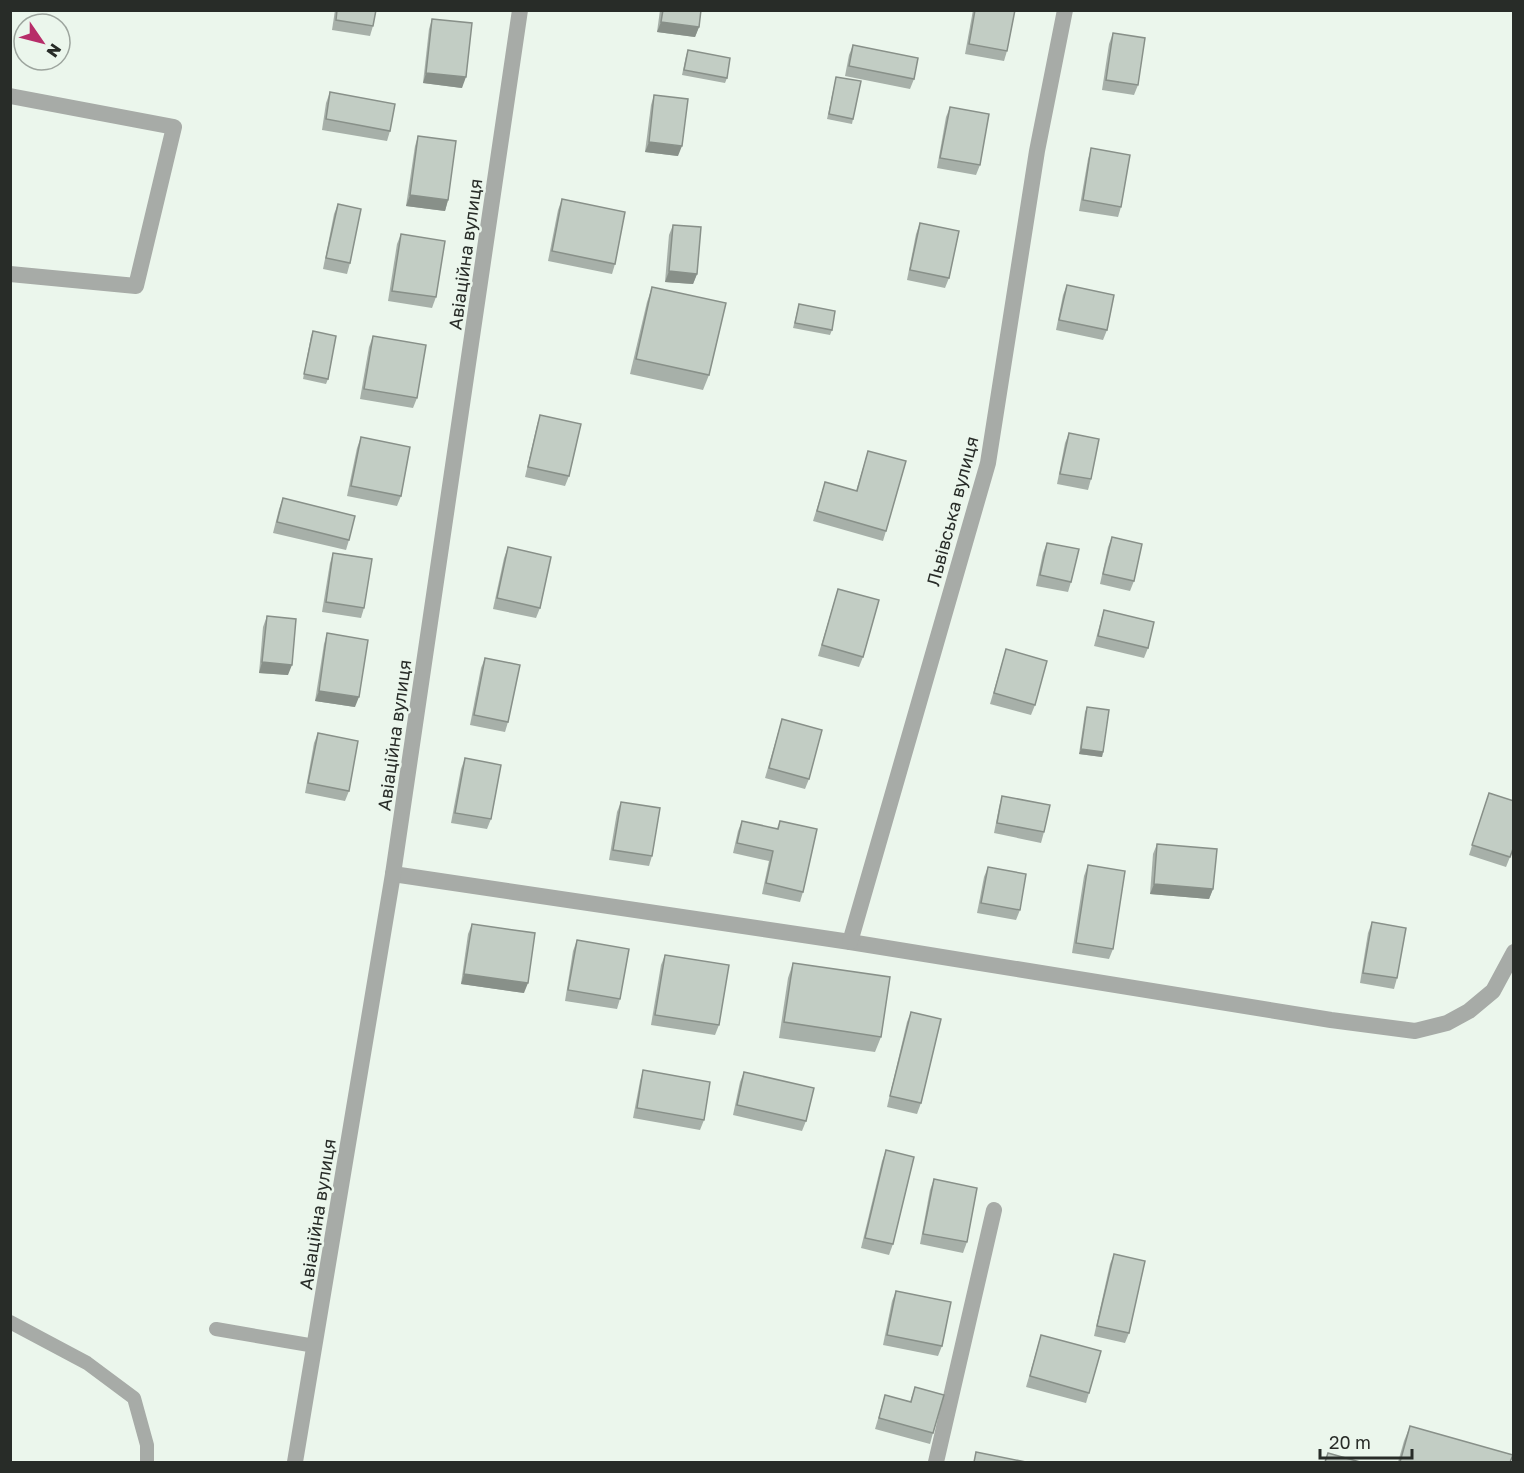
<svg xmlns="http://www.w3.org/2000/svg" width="1524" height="1473" font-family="'Golos Text',sans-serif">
  <rect width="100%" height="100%" fill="#ebf6ec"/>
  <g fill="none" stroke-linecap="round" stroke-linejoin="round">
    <g stroke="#a7aba7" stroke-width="14">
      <path d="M10 1322 87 1363 134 1398 147 1445V1462"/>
      <path d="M216 1329 315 1346"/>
    </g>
    <g stroke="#a7aba7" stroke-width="16">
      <path d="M10 96 174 127 136 286 10 274"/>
      <path d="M393 874 850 942 1331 1020 1415 1031 1447 1023 1469 1011 1493 991 1514 952"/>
      <path d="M850 942 988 463 1037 151 1065 10"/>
      <path d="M295 1462 393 874 520 10"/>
      <path d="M936 1462 994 1210"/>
    </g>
  </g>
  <g fill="#a7b0a9">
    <path d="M335 10H376L373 26 370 36 332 30Z"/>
    <path d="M660 10H701L699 27 695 37 657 32Z"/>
    <path d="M973 10H1015L1007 51 1004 61 965 54Z"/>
    <path d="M432 19 462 88 423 83 429 29Z"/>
    <path d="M1113 33 1138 85 1134 95 1102 90 1109 44Z"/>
    <path d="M853 45 914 79 910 89 845 76 849 55Z"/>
    <path d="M688 50 727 78 725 83 682 75 686 56Z"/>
    <path d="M836 77 853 119 852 124 827 119Z"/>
    <path d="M330 92 390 131 387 141 322 130 326 103Z"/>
    <path d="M654 95 678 156 645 152 651 105Z"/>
    <path d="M950 107 980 165 976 175 937 168 946 117Z"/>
    <path d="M418 136 448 200 445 211 406 206 415 146Z"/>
    <path d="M1091 148 1121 207 1118 217 1079 211 1088 159Z"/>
    <path d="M562 199 615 264 612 274 548 261 558 210Z"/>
    <path d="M338 204 350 263 347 274 323 269 334 214Z"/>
    <path d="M920 223 949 278 945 288 907 280 916 234Z"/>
    <path d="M673 225 697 274 693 284 665 282 669 235Z"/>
    <path d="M401 234 436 297 432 308 388 301 397 244Z"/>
    <path d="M1067 285 1107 330 1103 340 1056 330 1063 295Z"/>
    <path d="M652 287 709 375 703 390 630 374 647 302Z"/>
    <path d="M799 304 832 330 830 335 793 328Z"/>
    <path d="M313 331 328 379 326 384 303 379 311 336Z"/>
    <path d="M373 336 417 398 413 408 360 399 369 347Z"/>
    <path d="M540 415 569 476 565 486 525 477 537 425Z"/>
    <path d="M1069 433 1091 479 1088 490 1057 484 1065 443Z"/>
    <path d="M361 437 401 496 397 506 347 496 357 448Z"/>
    <path d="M868 451 886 531 883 541 813 521 825 482 856 491Z"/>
    <path d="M283 498 349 540 346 550 273 533 279 509Z"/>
    <path d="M1112 537 1134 581 1130 591 1100 584 1108 547Z"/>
    <path d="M1047 543 1071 582 1068 592 1036 586 1043 553Z"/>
    <path d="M508 547 540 608 536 618 493 609 504 558Z"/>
    <path d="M333 553 364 608 361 618 322 612 330 563Z"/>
    <path d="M838 589 863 657 859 667 818 656Z"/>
    <path d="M1104 610 1148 648 1144 658 1094 646 1101 620Z"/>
    <path d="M267 616 288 675 259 673 263 627Z"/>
    <path d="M327 633 355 707 315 701 324 644Z"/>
    <path d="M1006 649 1035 705 1031 715 990 704Z"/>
    <path d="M485 658 508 722 505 732 470 725 481 668Z"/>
    <path d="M1087 707 1103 752 1102 757 1079 754 1085 712Z"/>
    <path d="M782 719 809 779 805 789 765 778Z"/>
    <path d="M318 733 349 791 345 801 305 793 314 743Z"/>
    <path d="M465 758 491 819 487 829 451 823 461 769Z"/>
    <path d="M1489 793 1510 857 1506 867 1469 855Z"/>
    <path d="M1002 796 1044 832 1041 843 994 833 999 807Z"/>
    <path d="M621 802 652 856 649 866 609 860 617 812Z"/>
    <path d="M742 821 777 829 780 821 803 892 800 902 762 894 769 861 733 853 738 831Z"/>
    <path d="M1157 844 1213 889 1209 899 1150 894 1153 854Z"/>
    <path d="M1088 865 1113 949 1109 959 1072 953 1084 876Z"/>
    <path d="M988 867 1020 910 1016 920 977 913 984 877Z"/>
    <path d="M1372 922 1397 978 1394 989 1360 983 1368 933Z"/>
    <path d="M472 924 524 993 461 984 468 934Z"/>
    <path d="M577 940 620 999 617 1009 565 1001 573 951Z"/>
    <path d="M665 955 719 1025 715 1035 651 1025 661 965Z"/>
    <path d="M793 963 881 1037 875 1052 779 1038 788 978Z"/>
    <path d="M911 1012 921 1103 917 1114 887 1107 907 1022Z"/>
    <path d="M643 1070 704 1120 700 1130 633 1118 640 1081Z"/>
    <path d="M744 1072 806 1121 802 1131 733 1115 740 1082Z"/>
    <path d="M886 1150 893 1244 889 1255 861 1248 882 1161Z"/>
    <path d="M934 1179 967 1242 963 1253 920 1244 930 1190Z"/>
    <path d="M1114 1254 1129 1333 1125 1343 1094 1336 1110 1264Z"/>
    <path d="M896 1291 942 1346 938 1356 883 1345 892 1301Z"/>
    <path d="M1041 1335 1089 1393 1086 1403 1026 1387Z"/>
    <path d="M915 1387 933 1433 930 1444 875 1429 885 1395 910 1402Z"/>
    <path d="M1410 1426 1510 1462H1398L1404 1441Z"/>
  </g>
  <g fill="#889089">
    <path d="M661 22 699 27 695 37 657 32Z"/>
    <path d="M426 73 466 77 462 88 423 83Z"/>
    <path d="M649 142 682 146 678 156 645 152Z"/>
    <path d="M410 195 448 200 445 211 406 206Z"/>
    <path d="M669 271 697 274 693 284 665 282Z"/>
    <path d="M262 662 292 665 288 675 259 673Z"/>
    <path d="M319 691 359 697 355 707 315 701Z"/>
    <path d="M1081 749 1103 752 1102 757 1079 754Z"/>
    <path d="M1154 884 1213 889 1209 899 1150 894Z"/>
    <path d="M464 974 528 983 524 993 461 984Z"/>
  </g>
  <g fill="#c2cdc4" stroke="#889089" stroke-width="1.5">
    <path d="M337 10H376L373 26 336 20Z"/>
    <path d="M663 10H701L699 27 661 22Z"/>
    <path d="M975 10H1015L1007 51 969 44Z"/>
    <path d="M432 19 472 23 466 77 426 73Z"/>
    <path d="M1113 33 1145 38 1138 85 1106 80Z"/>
    <path d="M853 45 918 58 914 79 849 66Z"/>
    <path d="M688 50 730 58 727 78 684 70Z"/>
    <path d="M836 77 861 81 853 119 829 114Z"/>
    <path d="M330 92 395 104 390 131 326 119Z"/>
    <path d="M654 95 688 99 682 146 649 142Z"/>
    <path d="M950 107 989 114 980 165 940 158Z"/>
    <path d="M418 136 456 141 448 200 410 195Z"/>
    <path d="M1091 148 1130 155 1121 207 1083 200Z"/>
    <path d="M562 199 625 212 615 264 552 251Z"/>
    <path d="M338 204 361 209 350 263 326 258Z"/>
    <path d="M920 223 959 231 949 278 910 270Z"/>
    <path d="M673 225 701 227 697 274 669 271Z"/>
    <path d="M401 234 445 241 436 297 392 291Z"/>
    <path d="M1067 285 1114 295 1107 330 1059 320Z"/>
    <path d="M652 287 726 303 709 375 636 359Z"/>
    <path d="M799 304 835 311 832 330 795 323Z"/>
    <path d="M313 331 336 336 328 379 304 374Z"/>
    <path d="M373 336 426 345 417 398 364 389Z"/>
    <path d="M540 415 581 424 569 476 528 467Z"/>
    <path d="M1069 433 1099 439 1091 479 1060 474Z"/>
    <path d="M361 437 410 447 401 496 351 486Z"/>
    <path d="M868 451 906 461 886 531 817 511 825 482 857 491Z"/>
    <path d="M283 498 355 516 349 540 277 522Z"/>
    <path d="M1112 537 1142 544 1134 581 1103 574Z"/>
    <path d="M1047 543 1079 549 1071 582 1040 575Z"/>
    <path d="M508 547 551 557 540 608 497 598Z"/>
    <path d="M333 553 372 559 364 608 326 602Z"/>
    <path d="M838 589 879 600 863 657 822 645Z"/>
    <path d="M1104 610 1154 622 1148 648 1098 636Z"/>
    <path d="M267 616 296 619 292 665 262 662Z"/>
    <path d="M327 633 368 640 359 697 319 691Z"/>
    <path d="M1006 649 1047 661 1035 705 994 693Z"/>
    <path d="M485 658 520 665 508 722 474 715Z"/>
    <path d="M1087 707 1109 710 1103 752 1081 749Z"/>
    <path d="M782 719 822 730 809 779 769 768Z"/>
    <path d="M318 733 358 741 349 791 308 783Z"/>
    <path d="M465 758 501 765 491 819 455 813Z"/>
    <path d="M1489 793 1514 801V846L1510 857 1472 845Z"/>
    <path d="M1002 796 1050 805 1044 832 997 823Z"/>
    <path d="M621 802 660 808 652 856 613 850Z"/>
    <path d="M742 821 778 829 780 821 817 829 803 892 766 883 773 851 737 843Z"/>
    <path d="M1157 844 1217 849 1213 889 1154 884Z"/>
    <path d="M1088 865 1125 871 1113 949 1076 943Z"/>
    <path d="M988 867 1026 874 1020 910 981 903Z"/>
    <path d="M1372 922 1406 928 1397 978 1363 973Z"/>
    <path d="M472 924 535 933 528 983 464 974Z"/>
    <path d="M577 940 629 949 620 999 568 990Z"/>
    <path d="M665 955 729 965 719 1025 655 1015Z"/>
    <path d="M793 963 890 977 881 1037 784 1022Z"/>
    <path d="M911 1012 941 1019 921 1103 890 1096Z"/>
    <path d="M643 1070 710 1082 704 1120 637 1108Z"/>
    <path d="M744 1072 814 1088 806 1121 737 1105Z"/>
    <path d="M886 1150 914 1157 893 1244 865 1238Z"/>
    <path d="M934 1179 977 1188 967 1242 923 1234Z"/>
    <path d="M1114 1254 1145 1261 1129 1333 1097 1326Z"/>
    <path d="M896 1291 951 1302 942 1346 887 1335Z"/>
    <path d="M1041 1335 1101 1351 1089 1393 1030 1376Z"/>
    <path d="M915 1387 944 1395 933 1433 879 1418 885 1395 911 1402Z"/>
    <path d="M1410 1426 1513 1455 1510 1462H1400Z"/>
    <path d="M976 1452 1026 1462H974Z"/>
    <path d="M1328 1453 1360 1462H1325Z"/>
  </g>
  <g text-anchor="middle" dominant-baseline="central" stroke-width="5" stroke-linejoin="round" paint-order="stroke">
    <g font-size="18" fill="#282c28" stroke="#ebf6ec">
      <text transform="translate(465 254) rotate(-82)">Авіаційна вулиця</text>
      <text transform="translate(952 511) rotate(-75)">Львівська вулиця</text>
      <text transform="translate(394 735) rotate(-82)">Авіаційна вулиця</text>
      <text transform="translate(317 1214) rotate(-81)">Авіаційна вулиця</text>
    </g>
  </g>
  <rect width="1524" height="1473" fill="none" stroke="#282c28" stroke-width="24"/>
  <g transform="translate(42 42) rotate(125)"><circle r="28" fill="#ebf6ec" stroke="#9da59e" stroke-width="1.5"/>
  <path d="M0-4.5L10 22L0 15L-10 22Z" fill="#b72d69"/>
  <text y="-9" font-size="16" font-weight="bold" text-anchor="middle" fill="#282c28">N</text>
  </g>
  <path d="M1320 1449v9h92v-9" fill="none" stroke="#282c28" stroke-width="3"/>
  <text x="1329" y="1449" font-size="18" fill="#282c28" stroke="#ebf6ec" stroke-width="4.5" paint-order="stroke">20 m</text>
</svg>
